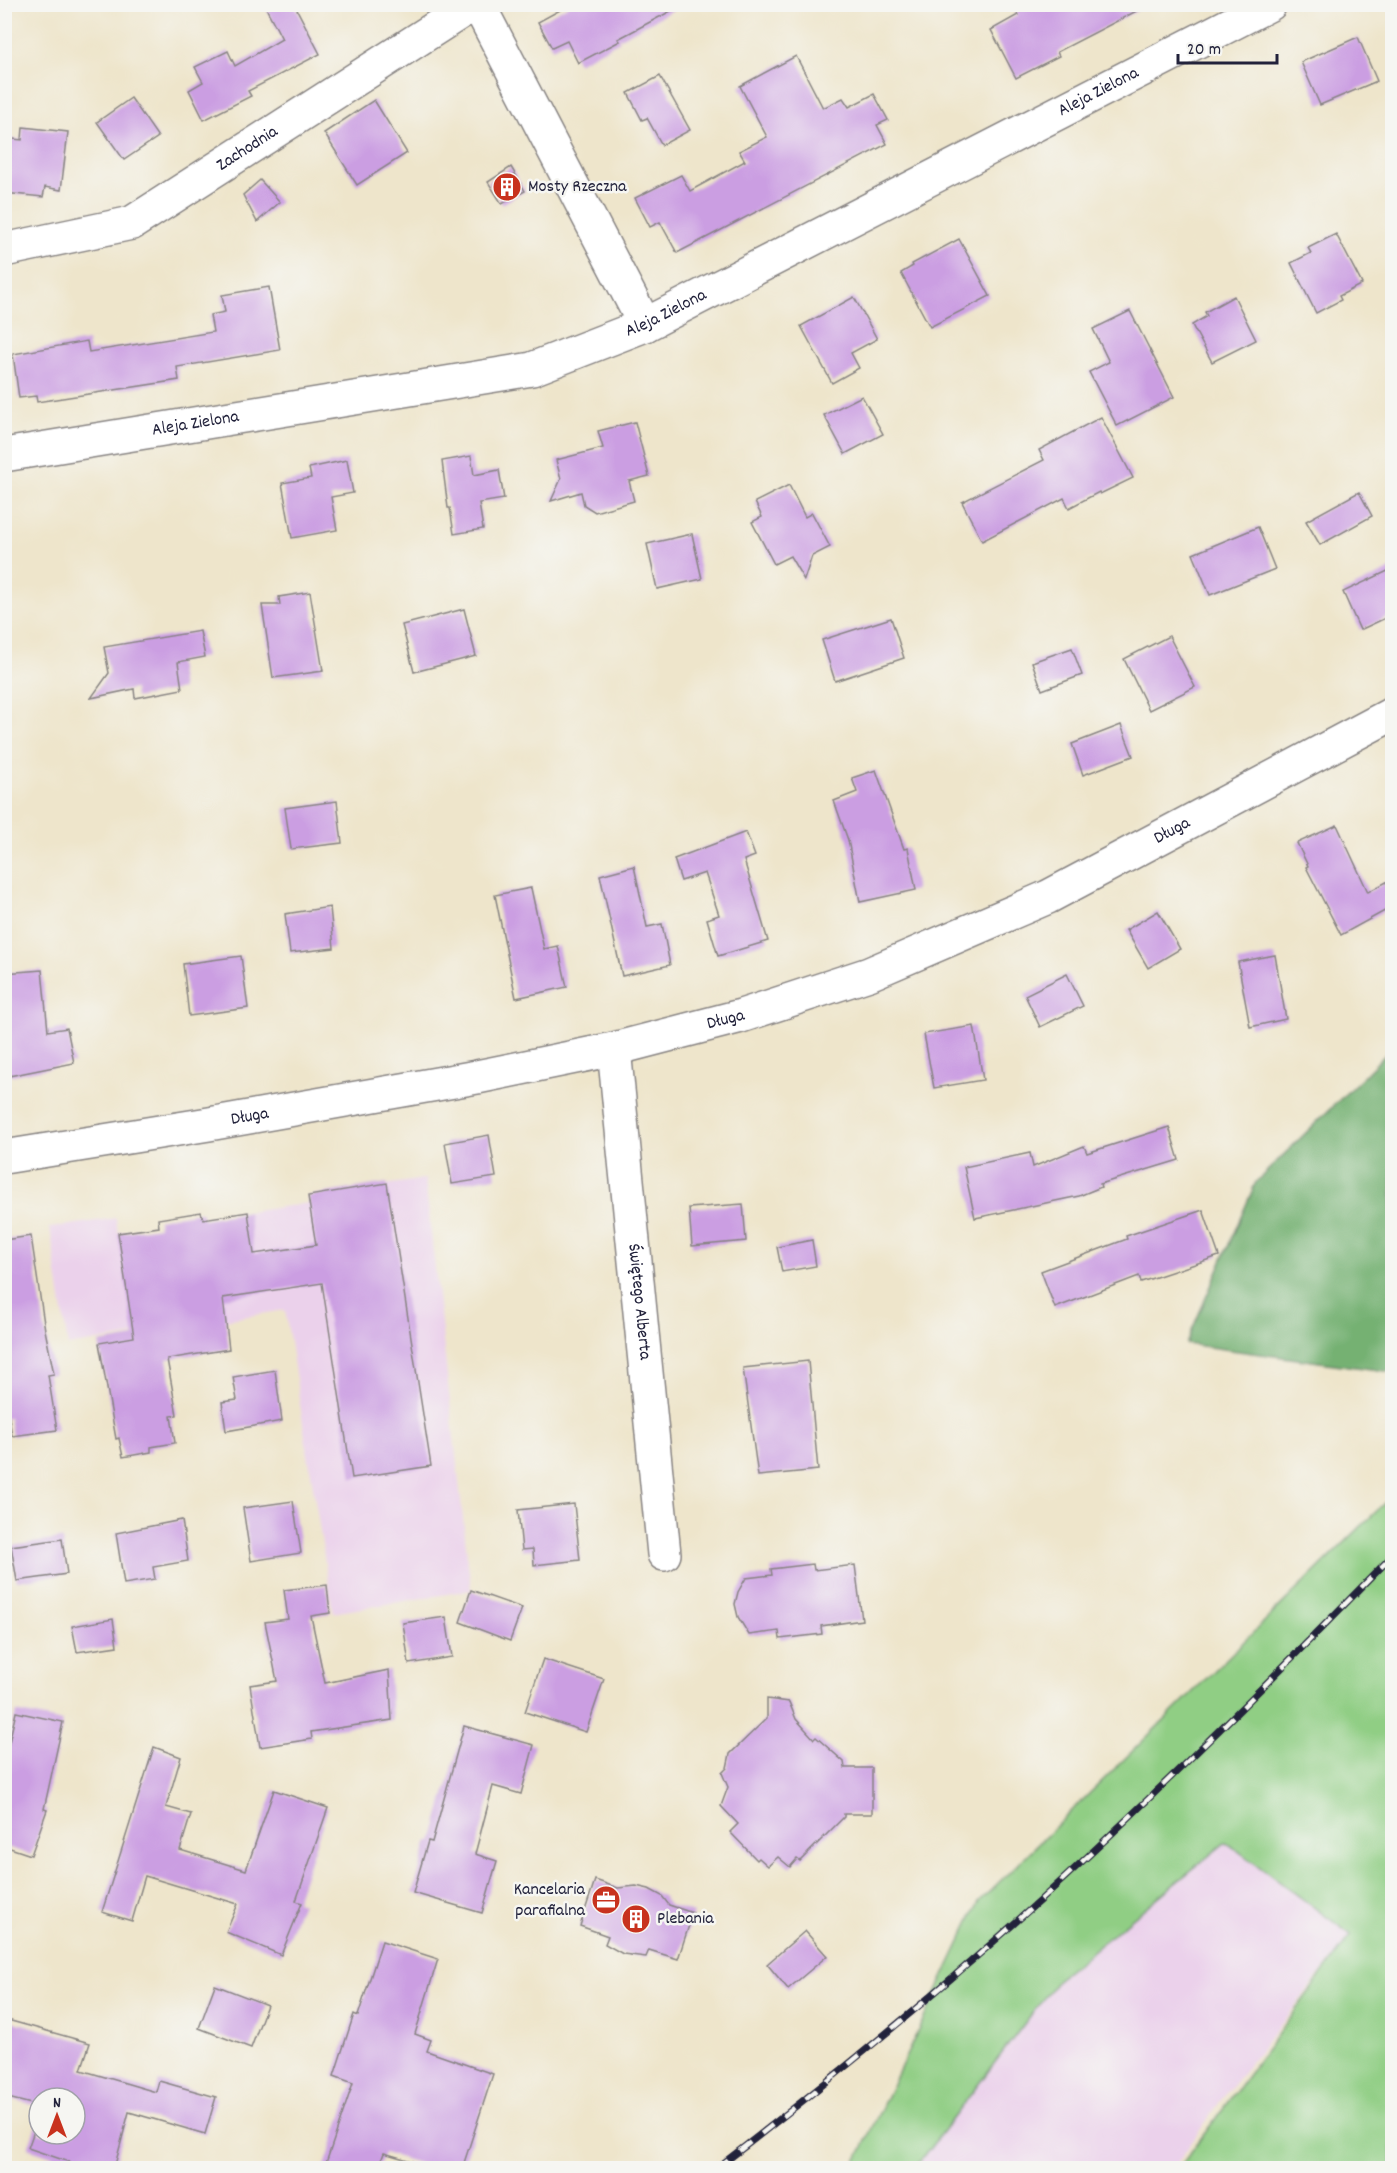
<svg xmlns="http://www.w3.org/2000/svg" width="1397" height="2173" font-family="Dekko,sans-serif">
  <rect width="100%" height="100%" fill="#f6f6f2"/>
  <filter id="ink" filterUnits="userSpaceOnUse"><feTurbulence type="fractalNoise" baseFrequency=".0167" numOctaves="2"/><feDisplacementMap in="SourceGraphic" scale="12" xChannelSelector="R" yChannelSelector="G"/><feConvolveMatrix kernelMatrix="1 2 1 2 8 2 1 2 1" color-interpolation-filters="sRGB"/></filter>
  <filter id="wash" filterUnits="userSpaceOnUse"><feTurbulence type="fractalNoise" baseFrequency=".008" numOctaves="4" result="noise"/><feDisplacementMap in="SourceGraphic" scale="24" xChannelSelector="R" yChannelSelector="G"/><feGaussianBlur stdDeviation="1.35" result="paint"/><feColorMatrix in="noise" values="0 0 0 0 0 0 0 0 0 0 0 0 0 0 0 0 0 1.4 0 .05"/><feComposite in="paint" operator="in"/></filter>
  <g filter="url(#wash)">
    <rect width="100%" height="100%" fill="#eee5cb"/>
    <g fill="#ebd1eb">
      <path d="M425 1179 471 1590 333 1613 285 1310 68 1346 50 1228 116 1218 118 1233 159 1227 158 1219 201 1212 203 1219 309 1203V1196Z"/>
      <path d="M1226 1842 1351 1935 1219 2103 1174 2168H915L1059 1978Z"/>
    </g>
    <path fill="#90ce84" stroke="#597860" stroke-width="1.5" d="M1392 1496V2168H1179L1351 1935 1226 1842 1059 1978 915 2168H853L979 1902Z"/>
    <path fill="#74b172" stroke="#4b6a56" stroke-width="1.5" d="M1392 1048V1372L1186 1344 1256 1182Z"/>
    <g id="blocks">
      <g fill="#cb9ee2">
        <path d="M264 4H294L320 54 248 91 251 96 204 120 189 90 203 82 195 67 228 51 235 66 282 39Z"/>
        <path d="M571 4H684L618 39 620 41 578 63 567 41 552 48 538 22Z"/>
        <path d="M1012 4H1150L1057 52 1059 56 1016 78 991 30 1018 15Z"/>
        <path d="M1358 37 1377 81 1320 105 1301 62Z"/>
        <path d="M796 56 823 108 843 98 849 107 874 94 888 120 877 125 887 144 677 253 660 222 650 227 635 198 681 175 690 191 745 161 739 151 767 137 740 86Z"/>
        <path d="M660 76 690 130 662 145 647 118 642 120 628 93Z"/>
        <path d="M131 98 158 137 124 160 97 122Z"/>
        <path d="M374 100 407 153 357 185 324 133Z"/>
        <path d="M23 127 68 132 61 190 45 187 43 197 4 193V138L22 140Z"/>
        <path d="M511 167 525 191 502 204 488 182Z"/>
        <path d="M260 180 280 202 257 222 243 195Z"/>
        <path d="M1336 234 1362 284 1339 296 1341 300 1316 313 1291 263 1311 253 1308 248Z"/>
        <path d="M959 239 990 296 930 327 901 273 913 266 912 264Z"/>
        <path d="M269 287 280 350 177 367 179 380 37 402 36 396 19 398 13 354 87 341 89 352 213 332 210 315 225 312 222 295Z"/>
        <path d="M1234 296 1256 340 1212 362 1192 325 1207 316 1205 312Z"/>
        <path d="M854 297 877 339 851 353 859 368 832 383 801 326Z"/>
        <path d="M1130 311 1174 397 1117 426 1089 372 1109 362 1093 329Z"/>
        <path d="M862 396 883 434 845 454 824 415Z"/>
        <path d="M1101 417 1133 478 1100 494 1099 492 1069 508 1064 498 982 541 962 502 1044 460 1039 450Z"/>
        <path d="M635 422 649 476 629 481 634 501 595 512 584 505 581 492 551 501 561 479 556 460 603 448 598 431Z"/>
        <path d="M471 456 474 475 499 470 504 499 479 503 483 529 454 534 450 508H448L442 461Z"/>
        <path d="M347 460 353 493 331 497 337 530 292 538 282 483 311 478 309 468Z"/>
        <path d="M789 485 805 517 812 513 830 547 812 556 804 580 790 556 774 564 752 522 762 517 755 502Z"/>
        <path d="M1359 492 1372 516 1320 545 1306 521Z"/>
        <path d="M1258 527 1275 569 1210 595 1193 554Z"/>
        <path d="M692 534 702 579 657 589 647 544Z"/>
        <path d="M1392 569V615L1360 630 1343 592Z"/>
        <path d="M310 592 323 671 273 678 262 605H280L279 597Z"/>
        <path d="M464 609 476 656 414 672 402 625Z"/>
        <path d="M891 618 904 658 835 681 822 640Z"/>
        <path d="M200 631 205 657 178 662 182 689 135 698 134 689 91 698 109 673 104 647Z"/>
        <path d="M1169 636 1195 687 1149 710 1124 659Z"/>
        <path d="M1072 648 1082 675 1042 690 1032 662Z"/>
        <path d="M1121 725 1133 756 1083 775 1072 744Z"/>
        <path d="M876 770 904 849 908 848 916 890 860 902 848 840 834 801 857 792 852 778Z"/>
        <path d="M337 801 342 843 291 849 285 808Z"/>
        <path d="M1337 825 1368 892 1392 879V907L1341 935 1306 867 1308 866 1297 843Z"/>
        <path d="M746 832 755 856 744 860 768 941 718 956 707 919 719 915 705 873 681 881 674 859Z"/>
        <path d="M634 866 647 927 662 924 670 965 622 976 600 875Z"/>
        <path d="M531 888 544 949 558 946 567 987 516 998 495 895Z"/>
        <path d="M330 907 334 948 290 953 285 914Z"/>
        <path d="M1158 911 1180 949 1148 968 1126 930Z"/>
        <path d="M1275 955 1286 1019 1250 1027 1238 962Z"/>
        <path d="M241 956 248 1008 189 1016 183 964Z"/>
        <path d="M42 970 48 1031 67 1028 74 1063 4 1077V973Z"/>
        <path d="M1067 974 1083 1006 1040 1027 1025 995Z"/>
        <path d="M974 1026 983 1080 934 1088 924 1034Z"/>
        <path d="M1169 1127 1179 1160 1100 1184 1101 1187 1079 1196 975 1218 964 1167 1030 1153 1033 1167 1084 1146 1087 1153Z"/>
        <path d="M489 1135 496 1177 452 1184 445 1143Z"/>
        <path d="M387 1183 431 1466 352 1478 322 1283 223 1298 229 1349 167 1359 177 1415 171 1416 175 1443 151 1447V1452L123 1457 119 1438 116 1439 99 1343 134 1337 118 1233 159 1227 158 1219 201 1212 203 1219 248 1212 254 1254 316 1245 308 1196Z"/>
        <path d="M743 1204 746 1241 692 1246 689 1208Z"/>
        <path d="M1203 1210 1219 1256 1141 1282 1139 1276 1055 1308 1041 1271 1127 1239 1126 1236Z"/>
        <path d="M31 1236 45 1330 54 1374 48 1375 57 1430 12 1436 9 1418 4 1419V1240Z"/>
        <path d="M812 1240 816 1266 782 1272 777 1247Z"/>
        <path d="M808 1361 818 1470 758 1476 743 1368Z"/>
        <path d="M275 1370 282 1421 226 1431 222 1402 237 1400 233 1377Z"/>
        <path d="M293 1501 301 1553 251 1561 243 1508Z"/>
        <path d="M574 1504 580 1560 534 1565 533 1549 522 1550 518 1510Z"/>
        <path d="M182 1520 188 1561 153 1567 155 1579 124 1584 116 1533Z"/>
        <path d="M62 1539 67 1574 17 1581 11 1546Z"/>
        <path d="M813 1564 814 1570 855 1565 862 1620 821 1626 822 1634 780 1639 779 1631 749 1635 738 1617 735 1604 738 1592 746 1578 772 1575 771 1569Z"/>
        <path d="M327 1585 330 1613 311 1616 325 1683 389 1670 392 1720 311 1732 312 1739 260 1747 250 1685 277 1681 265 1622 288 1619 284 1590Z"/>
        <path d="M471 1590 522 1608 510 1641 460 1622Z"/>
        <path d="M446 1617 452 1657 409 1664 403 1623Z"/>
        <path d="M113 1619 117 1646 77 1652 72 1626Z"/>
        <path d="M543 1659 604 1679 586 1732 525 1712Z"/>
        <path d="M767 1699 789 1702 796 1719 814 1739 816 1737 844 1762 845 1768H872V1814H844V1817L800 1861 797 1859 790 1867 778 1857 768 1866 759 1858 757 1860 730 1832 738 1824 721 1806 728 1787 722 1773 727 1768 730 1754 767 1718Z"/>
        <path d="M16 1712 63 1722 44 1809 47 1810 31 1855 4 1846V1764Z"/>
        <path d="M464 1726 534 1745 521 1794 493 1786 475 1854 497 1861 482 1913 413 1893 428 1841 432 1842Z"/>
        <path d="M154 1747 181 1757 166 1807 191 1814 180 1850 246 1870 274 1790 328 1808 296 1901 302 1903 281 1955 226 1932 238 1904 145 1876 132 1921 102 1912Z"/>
        <path d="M595 1880 618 1888 636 1886 649 1889 662 1896 669 1905 693 1913 678 1959 649 1950 646 1957 623 1954 605 1944 608 1936 580 1926Z"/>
        <path d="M805 1931 827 1956 788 1989 767 1964Z"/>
        <path d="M382 1941 438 1959 415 2034 431 2040 427 2051 493 2074 462 2169H438L384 2153 378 2169H324L353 2083 334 2076 354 2014 358 2016Z"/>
        <path d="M215 1985 267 2005 251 2048 199 2028Z"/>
        <path d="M4 2019 90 2043 81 2070 156 2092 159 2081 216 2097 205 2134 129 2112 114 2169H90L28 2148 39 2117V2134H75V2098H39V2106L4 2097Z"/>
      </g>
    </g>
  </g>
  <g filter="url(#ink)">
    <use href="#blocks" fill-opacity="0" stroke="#888483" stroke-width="1.5"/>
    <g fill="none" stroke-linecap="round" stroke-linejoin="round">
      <g stroke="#888483" stroke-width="36">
        <g id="minor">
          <path d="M478 4 645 325"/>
          <path id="s1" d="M4 250 132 223 473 4"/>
          <path id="s2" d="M4 455 532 369 645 325 1270 4"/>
          <path id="s3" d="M614 1049 664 1554"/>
          <path id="s4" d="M4 1157 209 1124 477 1077 614 1049 741 1016 869 974 1048 897 1392 714"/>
        </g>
      </g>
      <use href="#minor" stroke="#fff" stroke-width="33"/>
      <g stroke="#22223b" stroke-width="7">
        <path id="rail" d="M717 2168C839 2074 959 1976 1072 1871 1182 1769 1288 1663 1392 1556"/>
      </g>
      <use href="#rail" stroke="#f6f6f2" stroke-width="4.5" stroke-dasharray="14" stroke-linecap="butt"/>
    </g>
  </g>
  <defs>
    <g id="building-disc" transform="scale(1.5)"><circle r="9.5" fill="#c8321e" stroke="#f6f6f2"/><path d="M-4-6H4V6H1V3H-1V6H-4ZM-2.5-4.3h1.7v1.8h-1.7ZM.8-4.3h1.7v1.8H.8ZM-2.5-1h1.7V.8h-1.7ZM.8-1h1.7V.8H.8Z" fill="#fff"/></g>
    <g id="office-disc" transform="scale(1.5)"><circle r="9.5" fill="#c8321e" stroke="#f6f6f2"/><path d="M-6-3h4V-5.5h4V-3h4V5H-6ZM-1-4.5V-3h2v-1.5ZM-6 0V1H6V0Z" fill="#fff"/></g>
  </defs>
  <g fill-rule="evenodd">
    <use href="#building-disc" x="507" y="187"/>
    <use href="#office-disc" x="606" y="1900"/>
    <use href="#building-disc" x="636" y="1919"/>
  </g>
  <g text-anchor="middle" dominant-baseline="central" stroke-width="5" stroke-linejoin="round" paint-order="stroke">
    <g font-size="18" fill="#22223b" stroke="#f6f6f2">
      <text stroke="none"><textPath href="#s2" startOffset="1166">Aleja Zielona</textPath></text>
      <text stroke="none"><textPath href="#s1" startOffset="268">Zachodnia</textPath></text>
      <text stroke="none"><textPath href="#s2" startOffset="680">Aleja Zielona</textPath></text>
      <text stroke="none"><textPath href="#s2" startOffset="194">Aleja Zielona</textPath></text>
      <text stroke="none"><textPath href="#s4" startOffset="1221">Długa</textPath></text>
      <text stroke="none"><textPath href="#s4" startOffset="735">Długa</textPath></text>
      <text stroke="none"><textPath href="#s4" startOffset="249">Długa</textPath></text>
      <text stroke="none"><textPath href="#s3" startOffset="254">Świętego Alberta</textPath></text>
    </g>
    <g font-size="18" fill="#22223b" stroke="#f6f6f2" text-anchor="start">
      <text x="528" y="187">Mosty Rzeczna</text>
      <text x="585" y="1890" text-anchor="end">Kancelaria<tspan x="585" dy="21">parafialna</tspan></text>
      <text x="657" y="1919">Plebania</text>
    </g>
  </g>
  <rect width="1397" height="2173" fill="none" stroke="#f6f6f2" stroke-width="24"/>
  <g transform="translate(57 2116)"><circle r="28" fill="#f6f6f2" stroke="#a1a1a9" stroke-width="1.5"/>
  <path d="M0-4.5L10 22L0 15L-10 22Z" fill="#c8321e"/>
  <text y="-9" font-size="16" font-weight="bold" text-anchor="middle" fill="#22223b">N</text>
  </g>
  <path d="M1178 54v9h99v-9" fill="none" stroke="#22223b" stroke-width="3"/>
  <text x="1187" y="54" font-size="18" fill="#22223b" stroke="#f6f6f2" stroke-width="4.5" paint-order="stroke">20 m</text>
</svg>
